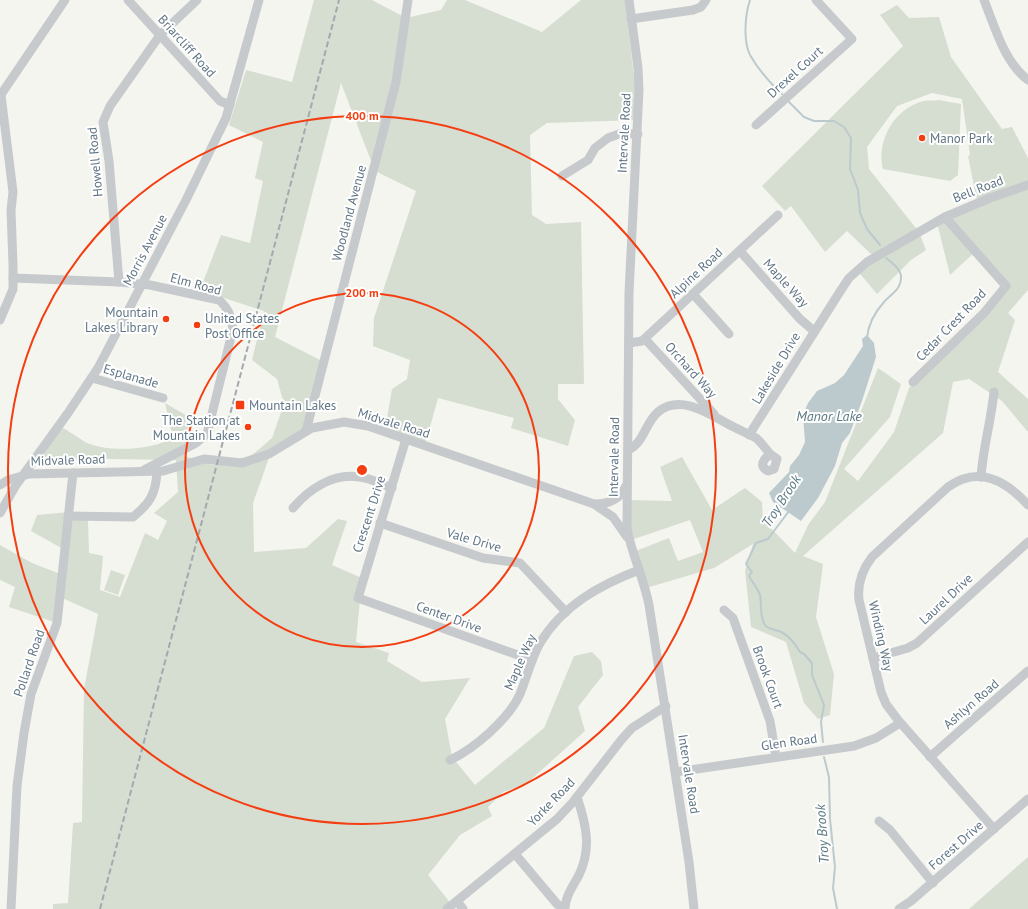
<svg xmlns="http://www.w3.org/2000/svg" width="1028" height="909" font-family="'PT Sans',sans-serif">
  <rect width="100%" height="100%" fill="#f5f5f0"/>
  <g fill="#d6ddd1">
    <path d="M314 0H372L406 18 441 10 447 0H465L542 32 581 0H625L639 120 547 123 530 135 532 215 546 224 581 222 584 384H558V399L575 420 568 446 511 428 514 418 438 398 425 445 385 430 392 389 407 379 410 360 373 346 374 318 416 191 375 171 341 83 275 337 324 362 308 429 270 455 253 503 254 552 306 548 338 519 347 521 332 565 362 578 356 642 389 653 387 661 422 682 470 678 445 719 452 757 475 785 544 728 574 656 592 652 601 661 603 675 578 707 585 731 526 784 503 792 488 807 492 816 460 835 428 875 452 905 447 909H53V904L68 903 73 823 82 822 84 689 98 614 60 597 57 623 9 607 15 587 0 580V545L32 563 63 575 65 550 31 531 37 515 70 512 88 520 89 553 103 556 100 590 120 597 145 533 158 540 167 521 154 513 178 492 176 460 42 458 61 427C69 431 77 437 85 442 108 453 152 450 173 438L165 403 189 417 185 456 212 465 251 456 272 438 284 404 277 379 252 360 264 311 200 290 221 235 250 243 263 181 255 178 263 142 229 125 246 70 292 82Z"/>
    <path d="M897 5 909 18 939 17 951 57 1002 129 1012 127 1028 158V290L1008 313 1015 320 998 372 1028 399V432L1002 401 969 379 953 382 943 433 803 556 823 564 816 617 834 674 830 715 818 719 804 703 786 642 751 627 745 571 753 544 714 568 646 588 633 552 669 538 678 561 703 552 690 520 631 540 627 500 672 501 660 467 682 457 712 510 745 488 762 502 763 520 795 553 808 525 825 502 878 368 901 384 890 417 844 469 858 481 894 432 909 388 1005 288 975 252 950 275 937 223 977 201 968 156 970 155 962 99 932 93 897 106 867 147 869 169 919 232 926 250 911 260 877 294 856 269 873 256 847 231 825 252 791 206 785 211 762 186 903 46 880 15Z"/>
    <path d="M939 100 961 104 958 175 950 181 883 169C876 141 894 108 924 101 929 100 934 101 939 100Z"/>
    <path d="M111 570 125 575 118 595 104 590Z"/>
    <path d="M1028 857V909H969Z"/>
  </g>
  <path fill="#bccace" d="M867 335 874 343 876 357 862 401 850 433 842 443 835 466 818 498 801 521 773 502 769 493 789 472 790 466 799 455 805 442 803 415 808 403 817 391 835 383 844 375 863 346 862 339Z"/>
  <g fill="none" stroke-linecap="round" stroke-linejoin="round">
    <g stroke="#bccace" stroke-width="2">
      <path d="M750 0C745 15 743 41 750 55 758 69 771 84 782 94"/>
      <path d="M789 102 804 117 814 121H834L844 127 851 138 850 169 858 190 860 213 867 229 880 245"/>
      <path d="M867 338C868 325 875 312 884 302 891 294 901 290 901 277 901 269 892 263 886 258"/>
      <path d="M789 511 768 539 756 543 746 564 752 572 749 576C752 582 758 589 760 595 762 604 759 616 765 625 769 630 774 629 779 631 789 635 795 644 800 652L804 654 812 663V675L824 705 821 722 823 742"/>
      <path d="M824 757 829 777 830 819 835 867 833 888 837 909"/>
    </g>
    <g stroke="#c7cacd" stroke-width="9">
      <path d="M128 0 220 101 230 105"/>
      <path d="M629 0 638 68 639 90 629 293 627 529C632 555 644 579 649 605L689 862 694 909"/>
      <path d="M984 0C995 27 1004 62 1028 80"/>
      <path d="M631 19 693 10 701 7 706 0"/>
      <path d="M0 96 65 0"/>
      <path d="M756 125 852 39 816 0"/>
      <path d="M562 176 588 160 595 148 608 138 619 134H638"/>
      <path d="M740 251 800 319 814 331"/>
      <path d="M13 278 119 282 150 285 219 300C229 309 231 316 233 329L207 434 196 443 144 470"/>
      <path d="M119 282 109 161 103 122 110 106 160 35 197 0"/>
      <path d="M693 294 729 334"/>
      <path d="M0 320 13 289V265L11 210 13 192 1 95"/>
      <path d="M645 339 714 414"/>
      <path d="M629 343 642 341 778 215"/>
      <path d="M92 378 163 398"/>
      <path d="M913 382 984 313 1006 286 945 217"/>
      <path d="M306 431 396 82 408 0"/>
      <path d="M749 435 841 290 849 278 867 262 945 217 990 198 1028 185"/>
      <path d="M406 439 358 598 532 660"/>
      <path d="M628 450C644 443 645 423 658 412 680 394 708 413 728 424 737 429 747 433 756 438 761 442 766 449 770 454L777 459 774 469 768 471C758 466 764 459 770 454"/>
      <path d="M981 477C983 448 991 421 994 392"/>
      <path d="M0 485 8 480 29 474 163 471 204 459 242 463 269 454 312 428 344 422 368 426 594 504 613 517 627 537"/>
      <path d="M595 504C609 504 620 499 626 486"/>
      <path d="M293 508C309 489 333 473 359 477 371 478 381 484 392 488"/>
      <path d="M0 513 16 485 68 413 98 368 186 200 226 118 259 0"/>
      <path d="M68 516 133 517C150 503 156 494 157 471"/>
      <path d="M380 523 483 558 520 563 566 612"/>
      <path d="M724 610 733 618 770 721 776 757"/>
      <path d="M873 658 908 648 917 643 1028 542"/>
      <path d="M930 757 1028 671"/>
      <path d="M450 760C474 749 509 719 520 694 527 677 531 659 540 643 563 605 600 585 639 570"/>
      <path d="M676 772 854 746 876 738 900 723"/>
      <path d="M879 821 890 830 933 883"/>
      <path d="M994 829 898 720 886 704 881 692 859 600C857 583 862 570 872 557L948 487C979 465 1006 481 1028 505"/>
      <path d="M515 854 557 904 564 909"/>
      <path d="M457 901 463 909"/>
      <path d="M11 909 17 786 24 733 31 694 57 623 73 473"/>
      <path d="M447 909 557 819 573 802 622 739 632 728 666 706"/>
      <path d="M565 909C565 897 573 886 579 875 592 848 586 824 577 797"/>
      <path d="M899 909 911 901 1028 799"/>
    </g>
    <path stroke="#a2a9af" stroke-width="2" stroke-dasharray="6 3" stroke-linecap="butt" d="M100 909 339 0"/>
  </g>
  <g fill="none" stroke="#f43e11" stroke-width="2">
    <circle cx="362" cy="470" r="177"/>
    <circle cx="362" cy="470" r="354"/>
  </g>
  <g fill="#f43e11" stroke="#fff" stroke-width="1.5">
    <circle cx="922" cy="138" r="4"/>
    <circle cx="166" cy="319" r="4"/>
    <circle cx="197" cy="325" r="4"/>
    <rect x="235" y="400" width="10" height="10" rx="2"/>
    <circle cx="248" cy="427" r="4"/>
  </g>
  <g text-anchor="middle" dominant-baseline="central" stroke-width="4" stroke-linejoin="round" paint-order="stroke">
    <g font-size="13" fill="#617685" stroke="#fff">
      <text transform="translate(187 46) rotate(48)">Briarcliff Road</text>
      <text transform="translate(795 72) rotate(-42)">Drexel Court</text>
      <text transform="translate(624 133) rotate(-87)">Intervale Road</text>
      <text transform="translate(95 162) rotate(-95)">Howell Road</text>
      <text transform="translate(978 189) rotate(-21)">Bell Road</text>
      <text transform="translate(349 213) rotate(-75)">Woodland Avenue</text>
      <text transform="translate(145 250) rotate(-62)">Morris Avenue</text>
      <text transform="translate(696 273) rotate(-43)">Alpine Road</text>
      <text transform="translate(786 283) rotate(48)">Maple Way</text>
      <text transform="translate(196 284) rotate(15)">Elm Road</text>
      <text transform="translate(951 325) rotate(-46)">Cedar Crest Road</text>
      <text transform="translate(776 368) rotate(-59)">Lakeside Drive</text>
      <text transform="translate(691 370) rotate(48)">Orchard Way</text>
      <text transform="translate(131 376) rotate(16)">Esplanade</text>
      <text transform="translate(394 423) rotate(17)">Midvale Road</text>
      <text transform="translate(614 457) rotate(-89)">Intervale Road</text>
      <text transform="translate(68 460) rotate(-2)">Midvale Road</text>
      <text transform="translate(369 514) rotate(-72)">Crescent Drive</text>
      <text transform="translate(474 540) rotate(16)">Vale Drive</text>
      <text transform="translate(946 599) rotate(-43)">Laurel Drive</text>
      <text transform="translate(449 617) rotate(20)">Center Drive</text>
      <text transform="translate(881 636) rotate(77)">Winding Way</text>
      <text transform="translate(520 662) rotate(-66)">Maple Way</text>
      <text transform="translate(29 663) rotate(-71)">Pollard Road</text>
      <text transform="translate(768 677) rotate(70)">Brook Court</text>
      <text transform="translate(971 704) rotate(-41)">Ashlyn Road</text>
      <text transform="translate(789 742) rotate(-8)">Glen Road</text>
      <text transform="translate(689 774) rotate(81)">Intervale Road</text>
      <text transform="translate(551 802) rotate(-46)">Yorke Road</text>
      <text transform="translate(956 845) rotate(-41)">Forest Drive</text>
    </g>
    <g font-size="13" fill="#617685" stroke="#fff" text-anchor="start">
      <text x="930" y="138">Manor Park</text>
      <text x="158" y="312" text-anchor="end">Mountain<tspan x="158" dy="15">Lakes Library</tspan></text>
      <text x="205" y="318">United States<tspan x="205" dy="15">Post Office</tspan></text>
      <text x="249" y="405">Mountain Lakes</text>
      <text x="240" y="420" text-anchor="end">The Station at<tspan x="240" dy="15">Mountain Lakes</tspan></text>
    </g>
    <g font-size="14" font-style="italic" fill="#5c7982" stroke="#fff">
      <text x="829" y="416">Manor Lake</text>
      <text transform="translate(781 501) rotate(-57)">Troy Brook</text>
      <text transform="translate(822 834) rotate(-94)">Troy Brook</text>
    </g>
  </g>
  <circle cx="362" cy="470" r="6" fill="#f43e11" stroke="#fff" stroke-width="2"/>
  <g font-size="12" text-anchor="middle" font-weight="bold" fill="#f43e11" stroke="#fff" stroke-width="4" stroke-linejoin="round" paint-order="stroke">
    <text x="362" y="120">400 m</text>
    <text x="362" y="297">200 m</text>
  </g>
</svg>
